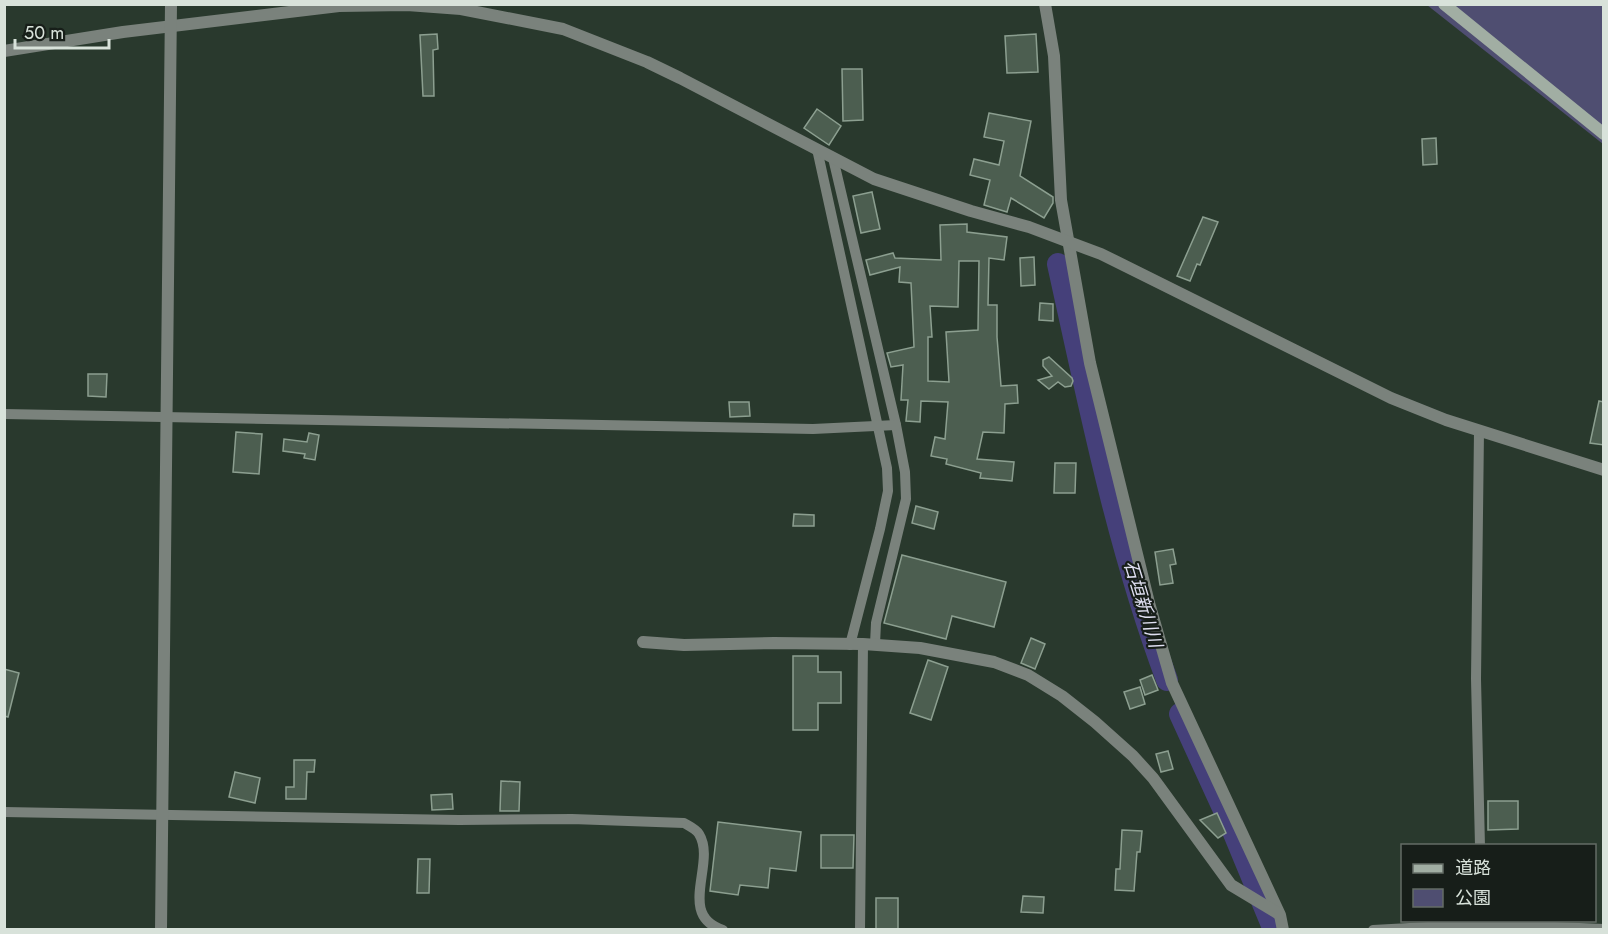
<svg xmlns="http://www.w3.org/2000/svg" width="1608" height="934" font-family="Jost,'Noto Sans JP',sans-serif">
  <rect width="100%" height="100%" fill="#29392d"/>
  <path fill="#4f4e71" d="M1427 5H1603V144Z"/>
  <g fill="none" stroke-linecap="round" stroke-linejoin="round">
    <g stroke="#45407a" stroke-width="22">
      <path d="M1058 264C1089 404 1117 546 1167 680"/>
      <path d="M1180 714 1228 819 1274 930"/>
    </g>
  </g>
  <g fill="#4c5e50" stroke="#8c9f90" stroke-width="1.5" fill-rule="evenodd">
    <path d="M437 34 438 49 433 50 434 96H423L420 35Z"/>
    <path d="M1036 34 1038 72 1007 73 1005 36Z"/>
    <path d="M842 69H862L863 120 843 121Z"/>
    <path d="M817 109 841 126 829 145 804 128Z"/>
    <path d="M989 113 1031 121 1020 176 1053 197V203L1044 218 1011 198 1007 212 984 205 990 180 970 175 974 159 999 165 1004 141 984 137Z"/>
    <path d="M1436 138 1437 164 1423 165 1422 139Z"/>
    <path d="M872 192 880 229 861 233 853 196Z"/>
    <path d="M1203 217 1218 222 1200 265 1197 264 1190 281 1177 276Z"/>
    <path d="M967 224V232L1007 237 1004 260 989 258 988 305H997V337L1001 386 1017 385 1018 403 1005 404 1004 433 983 432 977 459 1014 462 1012 481 980 478 981 473 946 464 947 459 931 456 935 437 945 439 948 402 921 401 920 422 906 421 908 400H901L903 365 891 367 887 353 914 347 911 283 899 282 900 267 870 275 866 260 893 253 895 258 941 260 940 225ZM959 261H979L978 330 946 332 949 382 928 381V337H932L930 306 958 307Z"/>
    <path d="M1034 257 1035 285 1021 286 1020 258Z"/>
    <path d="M1040 303 1053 304V321L1039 320Z"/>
    <path d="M1049 357 1072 378 1073 381 1071 386 1065 387 1058 382 1049 389 1038 380 1052 376 1043 366V360Z"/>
    <path d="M88 374H107L106 397 88 396Z"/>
    <path d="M1599 401 1604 402V445L1590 443Z"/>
    <path d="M729 402H749L750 416 730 417Z"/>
    <path d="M236 432 262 434 259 474 233 472Z"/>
    <path d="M309 433 319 435 315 460 304 458 305 454 283 451 284 439 307 442Z"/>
    <path d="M1055 463H1076L1075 493H1054Z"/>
    <path d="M916 506 938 512 934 529 912 523Z"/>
    <path d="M794 514 814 515V526H793Z"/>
    <path d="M1173 549 1176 564 1170 565 1173 583 1160 585 1155 552Z"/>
    <path d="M902 555 1006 582 994 627 952 616 946 639 884 623Z"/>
    <path d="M1031 638 1045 644 1035 669 1021 663Z"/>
    <path d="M793 656H818V672H841V703H818V730H793Z"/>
    <path d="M928 660 948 667 931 720 910 713Z"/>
    <path d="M4 669 19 673 8 717 4 716Z"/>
    <path d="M1152 675 1158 690 1145 695 1140 680Z"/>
    <path d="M1140 687 1145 704 1130 709 1124 692Z"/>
    <path d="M1168 751 1173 769 1161 772 1156 754Z"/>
    <path d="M294 760H315L314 772H307L306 799H286V787H294Z"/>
    <path d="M235 772 260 778 255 803 229 797Z"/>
    <path d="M501 781 520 782 519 811H500Z"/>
    <path d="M452 794 453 809 432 810 431 795Z"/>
    <path d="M1488 801H1518V829L1488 830Z"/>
    <path d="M1217 813 1226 833 1218 838 1200 820Z"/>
    <path d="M718 822 801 832 796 871 770 868 768 888 740 885 738 895 710 891Z"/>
    <path d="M1122 830 1142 831 1140 852H1137L1134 891 1115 890 1116 869H1120Z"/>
    <path d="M821 835H854L853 868H821Z"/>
    <path d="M418 859H430L429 893H417Z"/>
    <path d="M1023 896 1044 897 1043 913 1021 912Z"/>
    <rect x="876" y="898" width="22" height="32"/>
  </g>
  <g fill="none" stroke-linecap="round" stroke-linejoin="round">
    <g stroke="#7a827c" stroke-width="10">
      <path d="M817 149 887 468 888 491 880 529 850 645"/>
      <path d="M833 158 896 425 905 472 906 499 876 623 875 644"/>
      <path d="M4 414 813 429 896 425"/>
      <path d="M1479 431 1476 679 1480 846"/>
      <path d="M4 812 459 820 572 819 684 823C689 826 696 829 699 834 717 863 676 915 723 930"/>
      <path d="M860 930 863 644"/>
      <path d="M1373 930 1483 924 1604 929"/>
    </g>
    <g stroke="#7a827c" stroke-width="12">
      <path d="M1045 4 1054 56 1061 200 1090 363 1149 603 1172 683 1280 915 1283 930"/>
      <path d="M4 51 123 32 339 6 407 5 461 9 563 29 647 62 680 78 874 179 971 211 1029 227 1101 254 1391 398 1446 420 1604 470"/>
      <path d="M643 642 684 645 774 643 863 644 920 648 994 662 1028 675 1062 696 1095 722 1133 756 1153 778 1231 885 1279 914"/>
      <path d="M161 930 171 4"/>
    </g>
    <path stroke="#a1aea3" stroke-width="12" d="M1444 4 1604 134"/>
  </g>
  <g text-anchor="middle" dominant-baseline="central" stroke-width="4.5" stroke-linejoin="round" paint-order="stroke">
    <g font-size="18" font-style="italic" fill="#e0e0f2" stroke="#171e19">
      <text transform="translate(1143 604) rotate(73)">石垣新川川</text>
    </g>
  </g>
  <rect width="1608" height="934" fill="none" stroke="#d8e2da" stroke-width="12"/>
  <rect x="1401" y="844" width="195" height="78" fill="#171e19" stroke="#646c66" stroke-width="1.5"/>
  <rect x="1413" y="864" width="30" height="9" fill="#a1aea3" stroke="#646c66" stroke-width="1.5"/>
  <text x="1455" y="874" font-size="18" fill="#d8e2da">道路</text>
  <rect x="1413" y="889" width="30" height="18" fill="#4f4e71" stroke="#646c66" stroke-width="1.5"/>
  <text x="1455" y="904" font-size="18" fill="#d8e2da">公園</text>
  <path d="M15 39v9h94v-9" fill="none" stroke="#d8e2da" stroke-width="3"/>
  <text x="24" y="39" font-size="18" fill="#d8e2da" stroke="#171e19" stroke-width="4.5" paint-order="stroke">50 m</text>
</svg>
